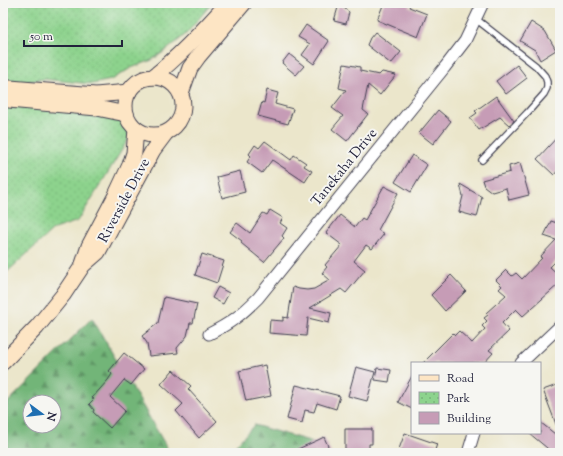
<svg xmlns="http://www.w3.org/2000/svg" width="563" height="456" font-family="'Sorts Mill Goudy',serif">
  <defs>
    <pattern id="forest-firs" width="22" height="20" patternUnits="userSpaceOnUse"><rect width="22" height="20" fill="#72b578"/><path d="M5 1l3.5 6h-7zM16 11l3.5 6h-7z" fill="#5d9364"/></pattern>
    <pattern id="park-dots" width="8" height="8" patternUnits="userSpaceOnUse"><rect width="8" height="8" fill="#8dd38d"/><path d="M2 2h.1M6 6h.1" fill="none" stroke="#79b57b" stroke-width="1.8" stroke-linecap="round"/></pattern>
  </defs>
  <rect width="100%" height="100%" fill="#f6f6f2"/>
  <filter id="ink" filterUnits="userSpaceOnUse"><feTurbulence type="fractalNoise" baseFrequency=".025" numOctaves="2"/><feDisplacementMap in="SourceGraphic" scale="8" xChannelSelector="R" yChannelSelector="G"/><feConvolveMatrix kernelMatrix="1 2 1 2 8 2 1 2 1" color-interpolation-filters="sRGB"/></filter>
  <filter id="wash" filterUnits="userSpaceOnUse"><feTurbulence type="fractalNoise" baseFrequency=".012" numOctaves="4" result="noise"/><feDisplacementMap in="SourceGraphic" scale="16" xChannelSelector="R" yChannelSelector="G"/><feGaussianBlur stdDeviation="0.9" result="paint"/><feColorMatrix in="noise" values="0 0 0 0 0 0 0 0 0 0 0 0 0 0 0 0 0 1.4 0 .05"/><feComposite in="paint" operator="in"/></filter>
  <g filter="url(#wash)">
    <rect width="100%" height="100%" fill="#ebe6cb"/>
    <g fill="url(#forest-firs)" stroke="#4a6c5a" fill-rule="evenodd">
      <path d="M92 318 170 453H3V407ZM30 402H54V426H30Z"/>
      <path d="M254 425 313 442 315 453H229Z"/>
    </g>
    <g fill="url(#park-dots)" stroke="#587a64">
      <path d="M3 3H212L186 34 169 48 152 60 131 68 111 80 92 84 43 79 19 83H3Z"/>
      <path d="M3 102 98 113 123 121 131 135 78 221 54 229 7 272H3Z"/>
    </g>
    <g id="blocks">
      <g fill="#c69cb6">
        <path d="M384 3H411L409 7 427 14 418 37 377 20Z"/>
        <path d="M339 4 349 12 346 24 334 21Z"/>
        <path d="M531 22 545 31 556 50 540 60 535 50 520 41Z"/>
        <path d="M306 25 329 41 314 64 302 55 310 44 298 37Z"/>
        <path d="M375 32 401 52 391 64 367 45 370 38Z"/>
        <path d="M289 54 304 66 296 75 282 63Z"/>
        <path d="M344 64 360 67V71L379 75 382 72 396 75 380 95 368 85 363 110 368 114 347 141 332 129 343 116 332 108 346 90 339 88Z"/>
        <path d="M517 65 527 78 506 94 496 81Z"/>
        <path d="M267 90 278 93 275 104 293 109 288 124 258 116 262 102 264 103Z"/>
        <path d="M496 96 514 121 509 125 500 117 479 130 470 118 477 113 475 111Z"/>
        <path d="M438 110 451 121 433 144 419 133Z"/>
        <path d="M560 134V168L554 175 537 159Z"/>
        <path d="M265 141 291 160 294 155 306 163 304 166 312 171 305 182 272 160 262 173 247 162 251 156 249 154 255 145 259 148Z"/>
        <path d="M412 155 427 165 411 192 395 182Z"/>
        <path d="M520 163 529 195 509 200 506 188 492 192 484 186 482 180 510 172 509 166Z"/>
        <path d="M240 171 245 192 222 198 217 177Z"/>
        <path d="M460 184 482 197 477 217 459 212 463 196Z"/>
        <path d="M384 186 398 193 378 230 384 234 372 249 366 245 354 261 365 270 346 293 341 289 310 308 331 313 329 323 308 318 306 336 269 333 270 320 283 321V317L288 318 293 287 299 289 307 290 314 289 330 280 322 273 327 267 325 265 342 245 326 233 340 215 355 227 362 218 365 220Z"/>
        <path d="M270 210 283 218 280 223 287 228 282 236 284 238 264 262 241 243 242 241 230 232 237 223 250 233 263 213 267 215Z"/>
        <path d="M551 221 560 224V257L550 267 560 276V283L523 316 516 309 502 323 509 331 489 350 493 353 484 363H423L453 333 455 335 459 331 472 343 485 329 482 326 487 321 484 318 488 315 486 313 506 295 499 289 502 286 496 280 506 270 512 276 516 273 522 279 542 258 540 257 556 240 544 236Z"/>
        <path d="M202 254 224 261 217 283 195 275Z"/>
        <path d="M451 275 466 291 445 311 431 295Z"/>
        <path d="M218 287 229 293 223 304 212 298Z"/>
        <path d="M164 297 197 304 193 323H190L187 336 177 348 178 353 149 356 147 343 142 336 158 323Z"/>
        <path d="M124 353 144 369 131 385 124 380 110 397 125 411 110 428 93 412 94 410 89 404 94 399 92 398 108 380 112 374 109 371Z"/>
        <path d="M265 365 271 396 246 401 239 371Z"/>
        <path d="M356 367 375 372 367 401 348 396Z"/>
        <path d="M377 368 391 370 389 382 375 380Z"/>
        <path d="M173 370 191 386 188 389 217 421 199 438 176 411 183 404 161 384Z"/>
        <path d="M412 376V409L398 402Z"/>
        <path d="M560 384V432H559L543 390Z"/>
        <path d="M296 385 340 396 336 409 317 403 314 412 305 410 302 423 287 419Z"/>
        <path d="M540 422 560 438V453H553L529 433H540Z"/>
        <path d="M345 429H372V444H369V453H345Z"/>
        <path d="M405 433 437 444 434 453H412L399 449Z"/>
        <path d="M324 437 331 453H289L318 440Z"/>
      </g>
    </g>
  </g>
  <g filter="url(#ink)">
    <use href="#blocks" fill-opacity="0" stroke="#403f51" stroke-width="1"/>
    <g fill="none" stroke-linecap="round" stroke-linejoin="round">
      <g stroke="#403f51" stroke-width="8">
        <path id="lane" d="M476 19 536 66 545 76 547 82V88L544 94 527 113 482 160"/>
      </g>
      <g stroke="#403f51" stroke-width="13">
        <g id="street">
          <path d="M209 334C231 323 241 315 258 298L445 67 465 41 483 3"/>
          <path d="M521 363 560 326"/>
          <path d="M468 453 474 433"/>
        </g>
      </g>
      <g stroke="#403f51" stroke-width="17">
        <g id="secondary">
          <path d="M153 77C181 55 204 29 228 3"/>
          <circle cx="154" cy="106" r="29"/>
          <path d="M3 89 10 88 96 95 129 92"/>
          <path d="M181 93 190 68 198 57 244 3"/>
          <path d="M3 97 9 100 97 108 126 114"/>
          <path d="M83 264 89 246 115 197 130 165 134 153 136 129"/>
          <path d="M3 362 37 327 63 295 83 265 98 252 153 150 165 134"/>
        </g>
      </g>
      <use href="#lane" stroke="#fff" stroke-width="5.5"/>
      <use href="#street" stroke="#fff" stroke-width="11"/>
      <use href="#secondary" stroke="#fde5c4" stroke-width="15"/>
    </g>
  </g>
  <g text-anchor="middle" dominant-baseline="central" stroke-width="4" stroke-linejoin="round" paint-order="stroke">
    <g font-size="14" fill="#22223b" stroke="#f6f6f2">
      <text transform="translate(345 168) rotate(-51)">Tanekaha Drive</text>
      <text transform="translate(125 201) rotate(-62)">Riverside Drive</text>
    </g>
  </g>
  <rect width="563" height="456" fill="none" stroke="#f6f6f2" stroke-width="16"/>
  <rect x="411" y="362" width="130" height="72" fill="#f6f6f2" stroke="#a1a1a9"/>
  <rect x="419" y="375" width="20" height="6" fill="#fde5c4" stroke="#a1a1a9"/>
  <text x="447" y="382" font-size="12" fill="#22223b">Road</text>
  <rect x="419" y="392" width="20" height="12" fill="url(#park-dots)" stroke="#a1a1a9"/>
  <text x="447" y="402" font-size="12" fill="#22223b">Park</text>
  <rect x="419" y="412" width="20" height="12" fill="#c69cb6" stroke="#a1a1a9"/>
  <text x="447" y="422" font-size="12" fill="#22223b">Building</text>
  <g transform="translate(42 414) rotate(105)"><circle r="19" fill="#f6f6f2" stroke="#a1a1a9"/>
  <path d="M0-3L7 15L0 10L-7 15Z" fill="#1f6fb2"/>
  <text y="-6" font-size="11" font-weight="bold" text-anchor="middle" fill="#22223b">N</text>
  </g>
  <path d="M24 40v6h98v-6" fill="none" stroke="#22223b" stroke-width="2"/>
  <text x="30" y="40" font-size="12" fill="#22223b" stroke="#f6f6f2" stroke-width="3" paint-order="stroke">50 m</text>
</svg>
